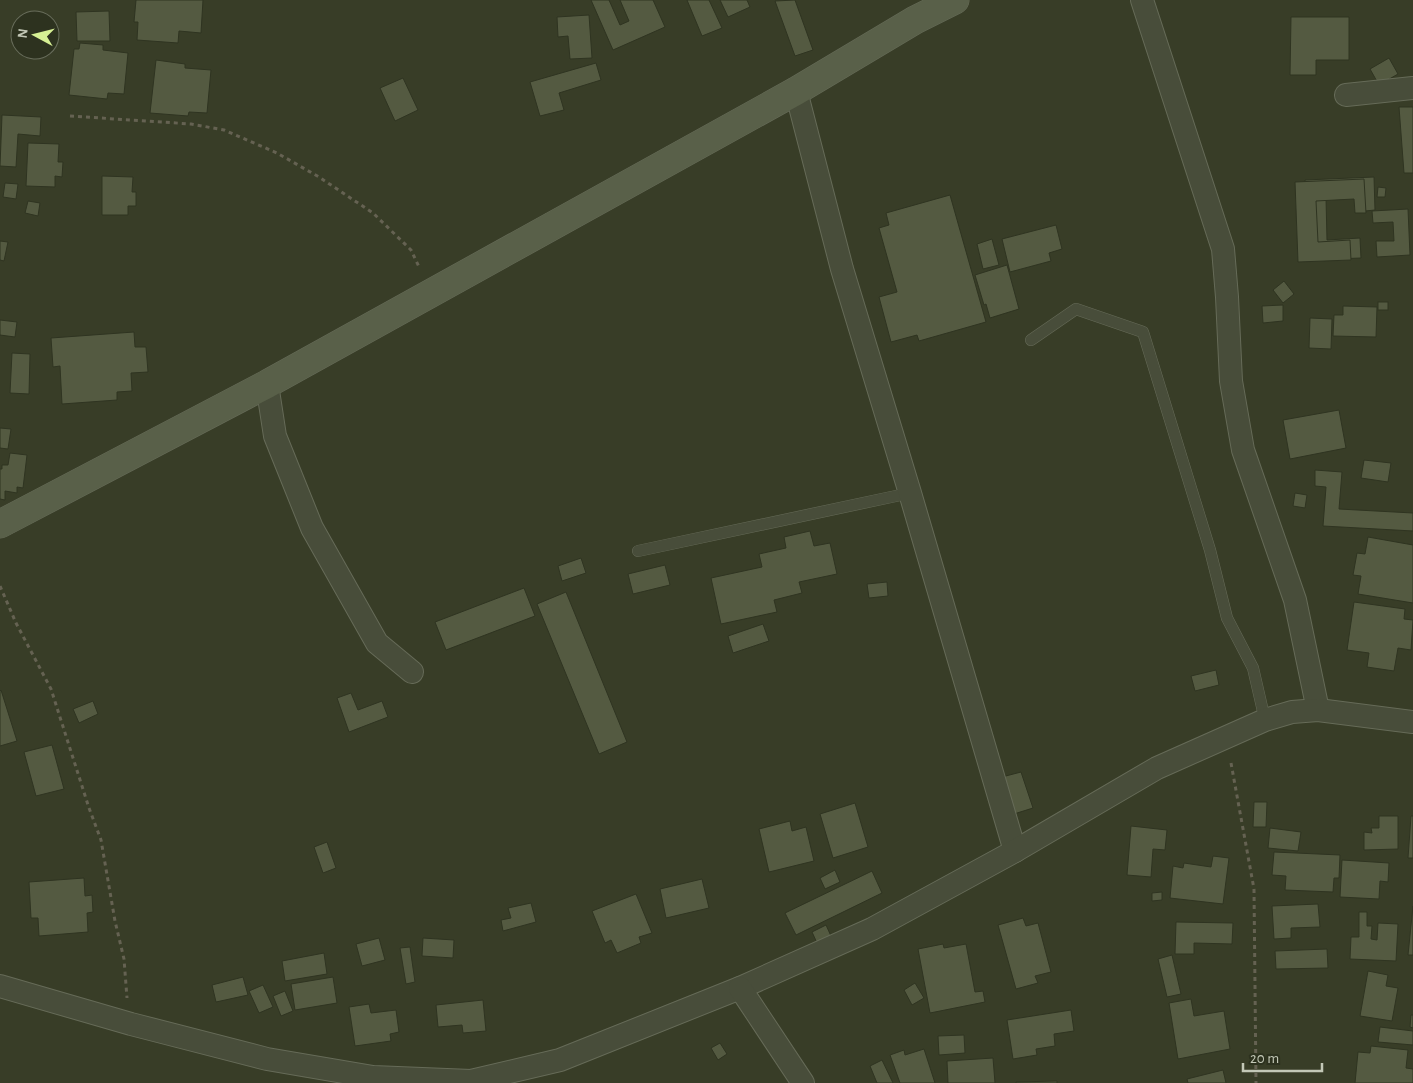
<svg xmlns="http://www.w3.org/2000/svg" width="1413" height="1083" font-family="'Alegreya Sans',sans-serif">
  <rect width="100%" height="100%" fill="#383d27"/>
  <g fill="#545a41" stroke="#2f3421">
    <path d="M136 0H203L201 33 179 31 178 43 137 40 138 22H134Z"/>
    <path d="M591 0H609L620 25 629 21 620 0H653L665 27 613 50Z"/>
    <path d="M687 0H709L722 28 702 36Z"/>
    <path d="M720 0H747L750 7 728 17Z"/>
    <path d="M795 0 813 50 795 56 775 1Z"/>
    <path d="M109 11 110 41H77L76 12Z"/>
    <path d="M589 15 592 58 570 59 568 36 558 37 557 17Z"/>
    <path d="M1291 17H1349V60H1316V75H1290Z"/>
    <path d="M80 43 103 45V50L128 53 124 94 108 93 107 99 69 95 74 49H79Z"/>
    <path d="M1389 58 1398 74 1379 85 1370 69Z"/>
    <path d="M156 60 185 64V68L211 70 207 113 189 112 188 116 150 113Z"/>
    <path d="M596 63 601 80 559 93 564 110 540 116 530 82Z"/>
    <path d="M403 78 418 110 395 121 380 88Z"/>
    <path d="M1399 107H1413V173H1404Z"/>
    <path d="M2 115 41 117 40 136 18 134 16 167 0 166Z"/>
    <path d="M28 143 59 144 58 162H63L62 177 55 176V187L26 186Z"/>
    <path d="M102 176 133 177 132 192H136V206H128V215H102Z"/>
    <path d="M1374 177 1375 210 1365 211 1364 196 1326 198 1327 240 1360 238 1361 258 1308 260 1305 180Z"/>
    <path d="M1364 179 1366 213H1355L1354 199 1316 201 1318 242 1350 240 1351 260 1298 262 1295 182Z"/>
    <path d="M5 183 18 184 16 199 3 197Z"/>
    <path d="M1378 187 1386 188 1385 197H1377Z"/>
    <path d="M950 195 986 322 919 341 917 335 891 342 879 297 897 292 879 228 889 225 886 213Z"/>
    <path d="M28 201 40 203 38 216 25 213Z"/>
    <path d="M1408 209 1410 255 1377 257 1376 241H1394L1393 222 1373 223 1372 211Z"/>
    <path d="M1056 225 1062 249 1049 253 1051 261 1010 272 1002 239Z"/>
    <path d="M992 239 999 265 983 269 977 244Z"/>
    <path d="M0 241 8 242 4 261 0 260Z"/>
    <path d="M1007 265 1019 309 990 318 986 304 984 305 975 275Z"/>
    <path d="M1284 281 1294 294 1283 303 1273 290Z"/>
    <rect x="1378" y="302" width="10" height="8"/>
    <path d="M1283 305V321L1263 323 1262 306Z"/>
    <path d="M1343 306 1377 307 1376 337 1333 336 1334 315H1343Z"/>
    <path d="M1310 318 1332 319 1331 349 1309 348Z"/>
    <path d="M0 320 17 322 15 337 0 335Z"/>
    <path d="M134 332 135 347H146L148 372 131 373 132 391 117 392V400L62 404 60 366 53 367 51 338Z"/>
    <path d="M12 353 30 354 29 394 10 393Z"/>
    <path d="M1339 410 1346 448 1290 459 1283 420Z"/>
    <path d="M0 428 11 429 8 449 0 448Z"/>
    <path d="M10 453 27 455 23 488 17 487V493L5 491V500L0 499V469H2V465H8Z"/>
    <path d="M1364 460 1391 463 1388 482 1361 478Z"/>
    <path d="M1315 470 1342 472 1339 509 1413 513V531L1323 526 1326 487 1315 486Z"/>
    <path d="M1295 493 1307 495 1305 508 1293 506Z"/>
    <path d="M810 531 814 546 830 543 837 574 799 582 802 593 774 600 777 612 721 624 711 578 762 567 759 554 786 548 784 537Z"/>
    <path d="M1368 537 1413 545V603L1358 594 1361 576 1353 575 1357 553 1365 554Z"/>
    <path d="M581 558 586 573 562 581 558 566Z"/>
    <path d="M665 565 670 585 633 594 628 574Z"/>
    <path d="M887 582 888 596 869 598 867 584Z"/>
    <path d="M524 588 535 616 446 650 435 622Z"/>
    <path d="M566 592 627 742 599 754 537 604Z"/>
    <path d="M1354 602 1405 609 1404 619 1413 620 1411 650 1398 648 1394 671 1367 667 1369 653 1347 650Z"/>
    <path d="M763 624 769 641 733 653 728 636Z"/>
    <path d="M1216 670 1219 685 1195 691 1191 676Z"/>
    <path d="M1 690 17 741 0 746V691Z"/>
    <path d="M351 693 358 710 382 701 388 717 349 732 337 698Z"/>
    <path d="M93 701 98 714 79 723 73 709Z"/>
    <path d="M52 745 64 789 36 796 24 752Z"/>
    <path d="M1021 772 1033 808 1014 814 1002 777Z"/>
    <path d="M1254 802H1267L1266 827H1253Z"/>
    <path d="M855 803 868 847 833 858 820 814Z"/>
    <path d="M1379 816H1398V849L1364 850V832L1372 833 1371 828H1379Z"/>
    <path d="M1411 816H1413V858H1408Z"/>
    <path d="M790 821 792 831 806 827 814 861 769 872 759 829Z"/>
    <path d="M1131 826 1167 830 1165 850 1153 849 1151 877 1127 875Z"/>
    <path d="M1270 828 1301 832 1298 851 1268 848Z"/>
    <path d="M327 842 336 868 323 873 314 847Z"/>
    <path d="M1274 852 1340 855 1339 878H1334L1333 892 1285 890 1286 876 1272 875Z"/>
    <path d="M1213 856 1229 858 1223 904 1170 898 1173 866 1183 868 1184 863 1211 867Z"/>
    <path d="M1342 860 1389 863 1388 882 1380 881 1379 899 1340 897Z"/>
    <path d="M835 870 840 882 825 889 820 878Z"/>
    <path d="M872 871 882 893 796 935 785 913Z"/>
    <path d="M84 878 85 896 92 895 93 912 87 913 88 932 39 936 38 918H31L29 882Z"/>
    <path d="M702 879 709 908 666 918 660 889Z"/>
    <path d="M1162 892V900L1152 901V893Z"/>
    <path d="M636 894 652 933 639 937 641 943 617 953 611 940 605 943 592 911Z"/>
    <path d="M531 903 536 922 503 931 501 920 511 918 508 908Z"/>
    <path d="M1318 904 1320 927 1291 928V938L1274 939 1272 906Z"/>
    <path d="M1413 906V955H1408Z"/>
    <path d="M1359 912H1367V926H1372L1371 939 1377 940 1378 923 1398 924 1396 961 1350 959 1351 937H1359Z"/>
    <path d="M1023 918 1026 926 1038 923 1051 972 1035 976 1038 983 1016 989 998 925Z"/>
    <path d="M1176 922 1233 923 1232 944 1194 943V954H1175Z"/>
    <path d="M826 925 831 936 817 943 812 932Z"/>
    <path d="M379 938 385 960 362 966 356 944Z"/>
    <path d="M423 938 454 940 453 958 422 956Z"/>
    <path d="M943 944 944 948 966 944 975 992 983 991 985 1002 930 1013 918 949Z"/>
    <path d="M410 947 415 982 406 984 400 948Z"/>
    <path d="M1327 949 1328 968 1276 969 1275 951Z"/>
    <path d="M324 953 327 974 285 981 282 961Z"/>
    <path d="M1172 955 1181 994 1167 997 1158 959Z"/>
    <path d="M1368 971 1388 975 1386 986 1398 988 1392 1021 1360 1016Z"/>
    <path d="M243 977 248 995 216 1002 212 985Z"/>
    <path d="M333 977 337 1003 295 1010 291 984Z"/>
    <path d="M915 983 924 998 912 1005 904 990Z"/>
    <path d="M263 985 273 1007 259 1013 249 991Z"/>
    <path d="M285 991 293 1011 281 1016 273 996Z"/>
    <path d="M1191 999 1194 1016 1224 1011 1230 1049 1178 1059 1169 1003Z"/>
    <path d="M483 1000 486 1031 463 1033 462 1025 438 1027 436 1005Z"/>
    <path d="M369 1004 371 1013 396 1010 399 1032 390 1034 391 1041 355 1046 349 1007Z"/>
    <path d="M1071 1010 1074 1031 1054 1034 1055 1046 1036 1049 1037 1055 1013 1059 1007 1020Z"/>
    <path d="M1411 1015H1413V1028L1410 1027Z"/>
    <path d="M1380 1027 1413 1031V1045L1378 1042Z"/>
    <path d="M964 1035 965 1053 939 1055 938 1036Z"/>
    <path d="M720 1043 727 1054 718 1060 711 1048Z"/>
    <path d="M1371 1046 1408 1050 1406 1068 1413 1069V1083H1355L1358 1052 1370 1053Z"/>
    <path d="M924 1049 935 1083H900L890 1055 904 1050 905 1055Z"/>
    <path d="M993 1058 995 1083H948L947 1061Z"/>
    <path d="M882 1060 893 1083H877L870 1066Z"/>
    <path d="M1223 1070 1226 1083H1188L1187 1079Z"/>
    <path d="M1057 1081V1083H1016V1082Z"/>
  </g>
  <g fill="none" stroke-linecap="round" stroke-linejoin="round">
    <g stroke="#666b58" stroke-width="12">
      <g id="lane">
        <path d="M1031 340 1076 309 1143 332 1210 550 1227 618 1253 668 1265 720"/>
        <path d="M638 551 910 493"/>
      </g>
    </g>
    <g stroke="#666b58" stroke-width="24">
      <g id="street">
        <path d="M1142 0 1223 249 1227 297 1231 381 1243 450 1295 600 1318 710"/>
        <path d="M796 91 842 269 910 493 1015 851"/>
        <path d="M1346 95 1413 88"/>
        <path d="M267 384 275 436 312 528 377 643 412 672"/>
        <path d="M0 986 131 1024 267 1059 373 1077 471 1081 560 1060 740 988 872 929 1015 851 1157 768 1265 720 1292 712 1318 710 1413 722"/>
        <path d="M740 988 803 1083"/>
      </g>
    </g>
    <g stroke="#666b58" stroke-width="29">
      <path id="secondary" d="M0 524 267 384 796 91 915 20 955 0"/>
    </g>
    <g stroke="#656252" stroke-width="3" stroke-dasharray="4 4" stroke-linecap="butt">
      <path d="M70 116 191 124 224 130 277 153 319 177 373 213 411 250 420 269"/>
      <path d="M0 586 16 623 51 689 89 808 101 840 115 921 124 959 127 998"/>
      <path d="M1231 763 1254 889 1256 1083"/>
    </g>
    <use href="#lane" stroke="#484d3a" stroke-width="11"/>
    <use href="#street" stroke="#484d3a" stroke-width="22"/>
    <use href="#secondary" stroke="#596049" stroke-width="28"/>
  </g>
  <g transform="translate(35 35) rotate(277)"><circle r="24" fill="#2d321f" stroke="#696e5c"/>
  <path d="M0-4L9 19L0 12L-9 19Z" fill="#d6f094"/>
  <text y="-8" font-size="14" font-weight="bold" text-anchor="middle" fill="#c3c8b7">N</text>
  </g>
  <path d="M1243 1063v8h79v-8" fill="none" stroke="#c3c8b7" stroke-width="2.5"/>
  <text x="1250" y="1063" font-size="15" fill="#c3c8b7" stroke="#2d321f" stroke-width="4" paint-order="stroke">20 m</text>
</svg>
